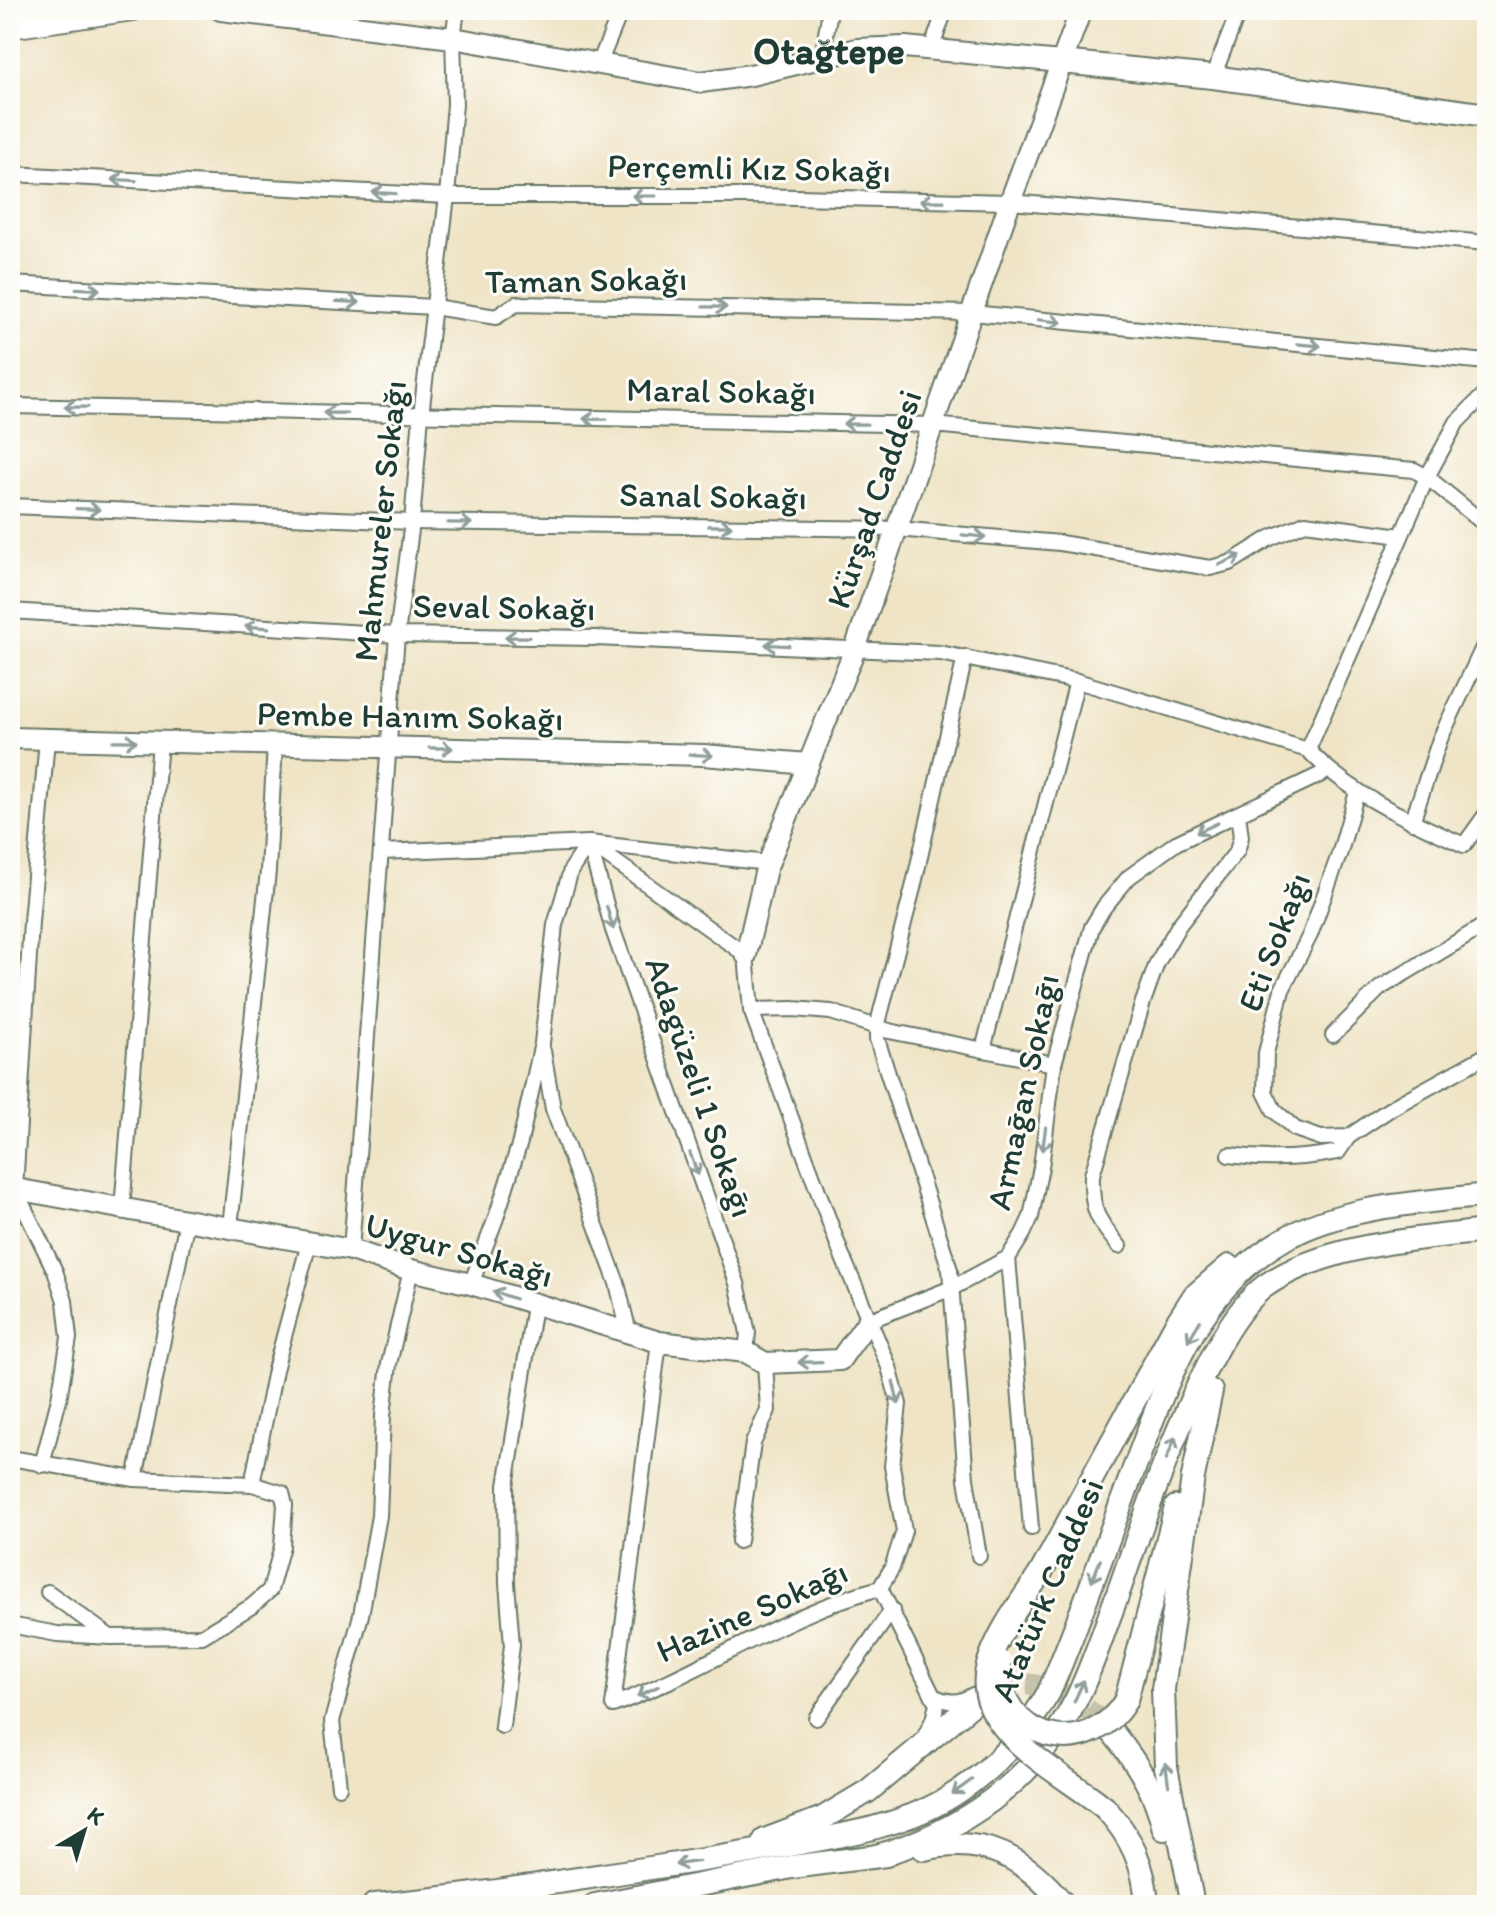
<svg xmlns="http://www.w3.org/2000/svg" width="1497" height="1915" font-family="Itim,sans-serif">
  <rect width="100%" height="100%" fill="#fdfcf7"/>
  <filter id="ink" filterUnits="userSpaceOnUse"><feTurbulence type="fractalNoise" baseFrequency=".0125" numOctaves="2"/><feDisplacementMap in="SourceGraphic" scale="16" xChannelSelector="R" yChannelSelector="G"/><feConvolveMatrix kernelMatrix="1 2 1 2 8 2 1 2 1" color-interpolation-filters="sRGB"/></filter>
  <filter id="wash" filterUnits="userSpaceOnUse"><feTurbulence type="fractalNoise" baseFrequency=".006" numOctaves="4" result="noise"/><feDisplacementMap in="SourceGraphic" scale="32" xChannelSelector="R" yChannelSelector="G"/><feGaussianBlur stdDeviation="1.8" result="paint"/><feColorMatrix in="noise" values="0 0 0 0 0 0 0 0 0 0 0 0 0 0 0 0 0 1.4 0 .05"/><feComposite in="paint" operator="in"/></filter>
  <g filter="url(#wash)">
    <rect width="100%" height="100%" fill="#efe4c6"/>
  </g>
  <g filter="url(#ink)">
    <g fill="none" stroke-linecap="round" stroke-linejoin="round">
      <path stroke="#c5c3a9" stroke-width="22" stroke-dasharray="22 11" stroke-linecap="butt" d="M994 1686C1042 1676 1081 1699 1113 1733"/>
      <g stroke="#687767" stroke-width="18">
        <g id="street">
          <path d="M931 50 945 10"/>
          <path d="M822 58 830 10"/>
          <path d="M599 64 621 10"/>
          <path d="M1213 77 1239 10"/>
          <path d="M10 174 447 196H748L1010 202 1487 243"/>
          <path d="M10 284 434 307 496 317 516 304 972 313 1487 362"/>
          <path d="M10 406 933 425 1414 470 1427 477 1487 526"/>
          <path d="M10 506 412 522 897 529 1060 543 1210 568 1230 563 1270 538 1305 523 1401 536"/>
          <path d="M10 611 397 635 596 638 940 653 1077 681 1308 750C1351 795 1408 820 1464 845L1487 813"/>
          <path d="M965 657 913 888 877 1027V1039L950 1270 966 1479 979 1556"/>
          <path d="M1308 750 1427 477 1457 422 1487 392"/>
          <path d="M1357 792 1340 852 1310 935 1282 990 1266 1053 1265 1092 1274 1110 1295 1129 1321 1138 1348 1137 1393 1107 1487 1055"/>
          <path d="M1412 822 1440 739 1487 639"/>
          <path d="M589 843 746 955 751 1010 841 1253 889 1367 899 1404 892 1466 904 1531 892 1568 880 1588C786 1613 704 1671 613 1705L659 1342"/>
          <path d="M589 843 613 930 737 1283 748 1333 746 1352"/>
          <path d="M382 852 589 843 768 863"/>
          <path d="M751 1010 793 1009 831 1012 889 1031 1054 1064"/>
          <path d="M1333 1035 1380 988 1487 924"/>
          <path d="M983 1050 1077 681"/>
          <path d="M543 1051 553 1109 617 1283 629 1333"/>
          <path d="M1229 1155C1264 1160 1303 1159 1338 1152L1348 1137"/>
          <path d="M122 1209 160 742"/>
          <path d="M230 1227 268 871 275 744"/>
          <path d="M1119 1246C1097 1219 1091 1211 1092 1175L1143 1002 1157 963 1179 925 1237 851 1241 837 1238 814"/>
          <path d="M351 1250 397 635 412 522 421 415 447 196 455 104 453 38 457 10"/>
          <path d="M1008 1258 1031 1528"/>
          <path d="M471 1284 496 1218 520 1142 542 1043 555 925 571 870 589 843"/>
          <path d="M868 1321 952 1288 1008 1258 1023 1234 1031 1217 1041 1167 1054 1064 1092 927 1104 907 1129 877 1176 843 1328 771"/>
          <path d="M10 1458 135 1479 252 1484 282 1493 285 1505 282 1546 270 1590 252 1606 202 1636 111 1637 57 1634 10 1625"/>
          <path d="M42 1465 59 1399 69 1338 65 1301 55 1271 15 1189 31 922 47 739"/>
          <path d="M135 1479 187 1220"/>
          <path d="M252 1484 275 1370 309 1243"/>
          <path d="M739 1541 753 1443 768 1410 765 1363"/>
          <path d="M880 1588 937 1704 933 1720 923 1740"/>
          <path d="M48 1592 110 1637"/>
          <path d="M933 1696C948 1703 958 1704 973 1695"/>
          <path d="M816 1718 892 1610"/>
          <path d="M502 1726 512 1645 507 1583 506 1486 534 1305"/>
          <path d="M339 1787 332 1721 361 1615 379 1516 383 1416 389 1364 411 1270"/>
        </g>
      </g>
      <g stroke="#687767" stroke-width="24">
        <g id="secondary">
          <path d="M221 10 453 38 701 82 751 75 857 49 905 47 1061 62"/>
          <path d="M10 28 133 10"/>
          <path d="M10 738 704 755 808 764"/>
          <path d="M746 955 766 869 855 649 1010 202 1081 10"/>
          <path d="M10 1188 351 1250 411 1270 471 1284 659 1342 746 1352 765 1363 840 1360 868 1321"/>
        </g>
      </g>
      <g stroke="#687767" stroke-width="26">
        <g id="primary">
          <path d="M1061 62 1213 77 1487 115"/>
          <path d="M1040 1574 1176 1324 1194 1296 1229 1266"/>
          <path d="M1126 1700 1176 1507"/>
          <path d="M1113 1733C1137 1763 1156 1792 1164 1829"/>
          <path d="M1105 1808C1131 1836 1145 1866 1147 1905"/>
          <path d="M765 1840 823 1818 868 1791 994 1686"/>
          <path d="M924 1849C985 1835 1026 1858 1064 1905"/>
          <path d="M873 1857C960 1833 1036 1781 1077 1698 1093 1665 1104 1630 1117 1596 1140 1531 1162 1465 1190 1403 1207 1366 1232 1311 1265 1286 1325 1244 1416 1239 1487 1231"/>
          <path d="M374 1905C469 1897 563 1881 657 1867 705 1860 753 1852 800 1843 850 1834 901 1825 945 1800 989 1774 1024 1736 1049 1692 1079 1623 1103 1552 1129 1482 1164 1390 1194 1289 1286 1238 1346 1205 1421 1203 1487 1195"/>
          <path d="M595 1905 792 1867 886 1855"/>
          <path d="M1193 1905 1166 1767 1163 1689 1193 1477 1211 1391"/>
        </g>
      </g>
      <use href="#street" stroke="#fff" stroke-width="14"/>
      <use href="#secondary" stroke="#fff" stroke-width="20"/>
      <use href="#primary" stroke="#fff" stroke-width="22"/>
      <g stroke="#687767" stroke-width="26" stroke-linecap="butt">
        <g id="primary-bridge">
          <path d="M1040 1574C1021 1602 998 1632 988 1665 969 1730 1064 1773 1105 1808"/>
          <path d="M1000 1662C995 1739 1087 1765 1126 1700"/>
        </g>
      </g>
      <use href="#primary-bridge" stroke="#fff" stroke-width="22"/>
    </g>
    <defs><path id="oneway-shaft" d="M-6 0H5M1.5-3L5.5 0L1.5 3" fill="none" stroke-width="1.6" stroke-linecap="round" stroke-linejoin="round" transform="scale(2)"/></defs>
    <g stroke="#8f9e9a">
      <use href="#oneway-shaft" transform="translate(124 180) rotate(-177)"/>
      <use href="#oneway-shaft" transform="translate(384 193) rotate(-177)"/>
      <use href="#oneway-shaft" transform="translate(644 196) rotate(-180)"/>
      <use href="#oneway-shaft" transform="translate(932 201) rotate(-179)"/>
      <use href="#oneway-shaft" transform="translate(88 289) rotate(3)"/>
      <use href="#oneway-shaft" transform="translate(348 302) rotate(3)"/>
      <use href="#oneway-shaft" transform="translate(715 307) rotate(1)"/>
      <use href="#oneway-shaft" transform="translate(1050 321) rotate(6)"/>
      <use href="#oneway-shaft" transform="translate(1309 345) rotate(5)"/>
      <use href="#oneway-shaft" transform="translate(76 407) rotate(-179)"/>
      <use href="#oneway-shaft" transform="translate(335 413) rotate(-179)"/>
      <use href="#oneway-shaft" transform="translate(595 419) rotate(-179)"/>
      <use href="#oneway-shaft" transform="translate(855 424) rotate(-179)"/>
      <use href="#oneway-shaft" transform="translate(88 509) rotate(2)"/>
      <use href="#oneway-shaft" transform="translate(460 523) rotate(1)"/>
      <use href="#oneway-shaft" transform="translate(720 526) rotate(1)"/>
      <use href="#oneway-shaft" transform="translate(974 536) rotate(5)"/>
      <use href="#oneway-shaft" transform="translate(1230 560) rotate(-24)"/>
      <use href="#oneway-shaft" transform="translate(257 627) rotate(-176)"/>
      <use href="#oneway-shaft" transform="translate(517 637) rotate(-179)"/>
      <use href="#oneway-shaft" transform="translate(777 645) rotate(-177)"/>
      <use href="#oneway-shaft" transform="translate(125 741) rotate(1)"/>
      <use href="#oneway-shaft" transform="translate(441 748) rotate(1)"/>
      <use href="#oneway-shaft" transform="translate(701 755) rotate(3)"/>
      <use href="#oneway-shaft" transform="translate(1207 828) rotate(155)"/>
      <use href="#oneway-shaft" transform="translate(610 918) rotate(74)"/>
      <use href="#oneway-shaft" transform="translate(1044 1139) rotate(98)"/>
      <use href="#oneway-shaft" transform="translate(694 1164) rotate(70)"/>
      <use href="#oneway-shaft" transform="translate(504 1295) rotate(-161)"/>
      <use href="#oneway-shaft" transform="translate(1194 1331) rotate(121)"/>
      <use href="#oneway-shaft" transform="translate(810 1362) rotate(178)"/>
      <use href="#oneway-shaft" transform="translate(896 1393) rotate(76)"/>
      <use href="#oneway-shaft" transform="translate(1171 1448) rotate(-68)"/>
      <use href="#oneway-shaft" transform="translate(1096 1571) rotate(111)"/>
      <use href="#oneway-shaft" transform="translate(648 1691) rotate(155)"/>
      <use href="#oneway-shaft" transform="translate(1079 1691) rotate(-66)"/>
      <use href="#oneway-shaft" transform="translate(1167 1774) rotate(-98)"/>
      <use href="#oneway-shaft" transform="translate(962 1787) rotate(144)"/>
      <use href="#oneway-shaft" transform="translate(687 1863) rotate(172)"/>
    </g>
  </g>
  <g text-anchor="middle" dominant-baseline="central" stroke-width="6" stroke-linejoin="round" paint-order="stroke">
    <g font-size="34" fill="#1f3d34" stroke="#fdfcf7">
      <text transform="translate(749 168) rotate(1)">Perçemli Kız Sokağı</text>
      <text transform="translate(586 280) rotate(-1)">Taman Sokağı</text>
      <text transform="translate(721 391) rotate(1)">Maral Sokağı</text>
      <text transform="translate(713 496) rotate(1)">Sanal Sokağı</text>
      <text transform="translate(874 499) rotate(-71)">Kürşad Caddesi</text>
      <text transform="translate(380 521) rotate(-84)">Mahmureler Sokağı</text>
      <text transform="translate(504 607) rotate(1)">Seval Sokağı</text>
      <text transform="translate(410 716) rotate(1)">Pembe Hanım Sokağı</text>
      <text transform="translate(1274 942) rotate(-69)">Eti Sokağı</text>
      <text transform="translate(700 1087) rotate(71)">Adagüzeli 1 Sokaḡı</text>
      <text transform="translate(1023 1092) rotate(-78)">Armaḡan Sokaḡı</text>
      <text transform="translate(459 1250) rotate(16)">Uygur Sokağı</text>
      <text transform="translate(1047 1590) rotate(-67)">Atatürk Caddesi</text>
      <text transform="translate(752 1611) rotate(-24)">Hazine Sokaḡı</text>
    </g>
    <g font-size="38" font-weight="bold" fill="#1f3d34" stroke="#fdfcf7">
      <text x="829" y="51">Otağtepe</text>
    </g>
  </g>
  <rect width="1497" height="1915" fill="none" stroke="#fdfcf7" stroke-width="40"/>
  <g transform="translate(84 1831) rotate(38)" stroke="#fdfcf7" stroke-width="6" paint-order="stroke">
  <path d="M0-6L14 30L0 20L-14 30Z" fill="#1f3d34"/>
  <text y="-12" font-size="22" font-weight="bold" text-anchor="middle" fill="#1f3d34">K</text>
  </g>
</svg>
